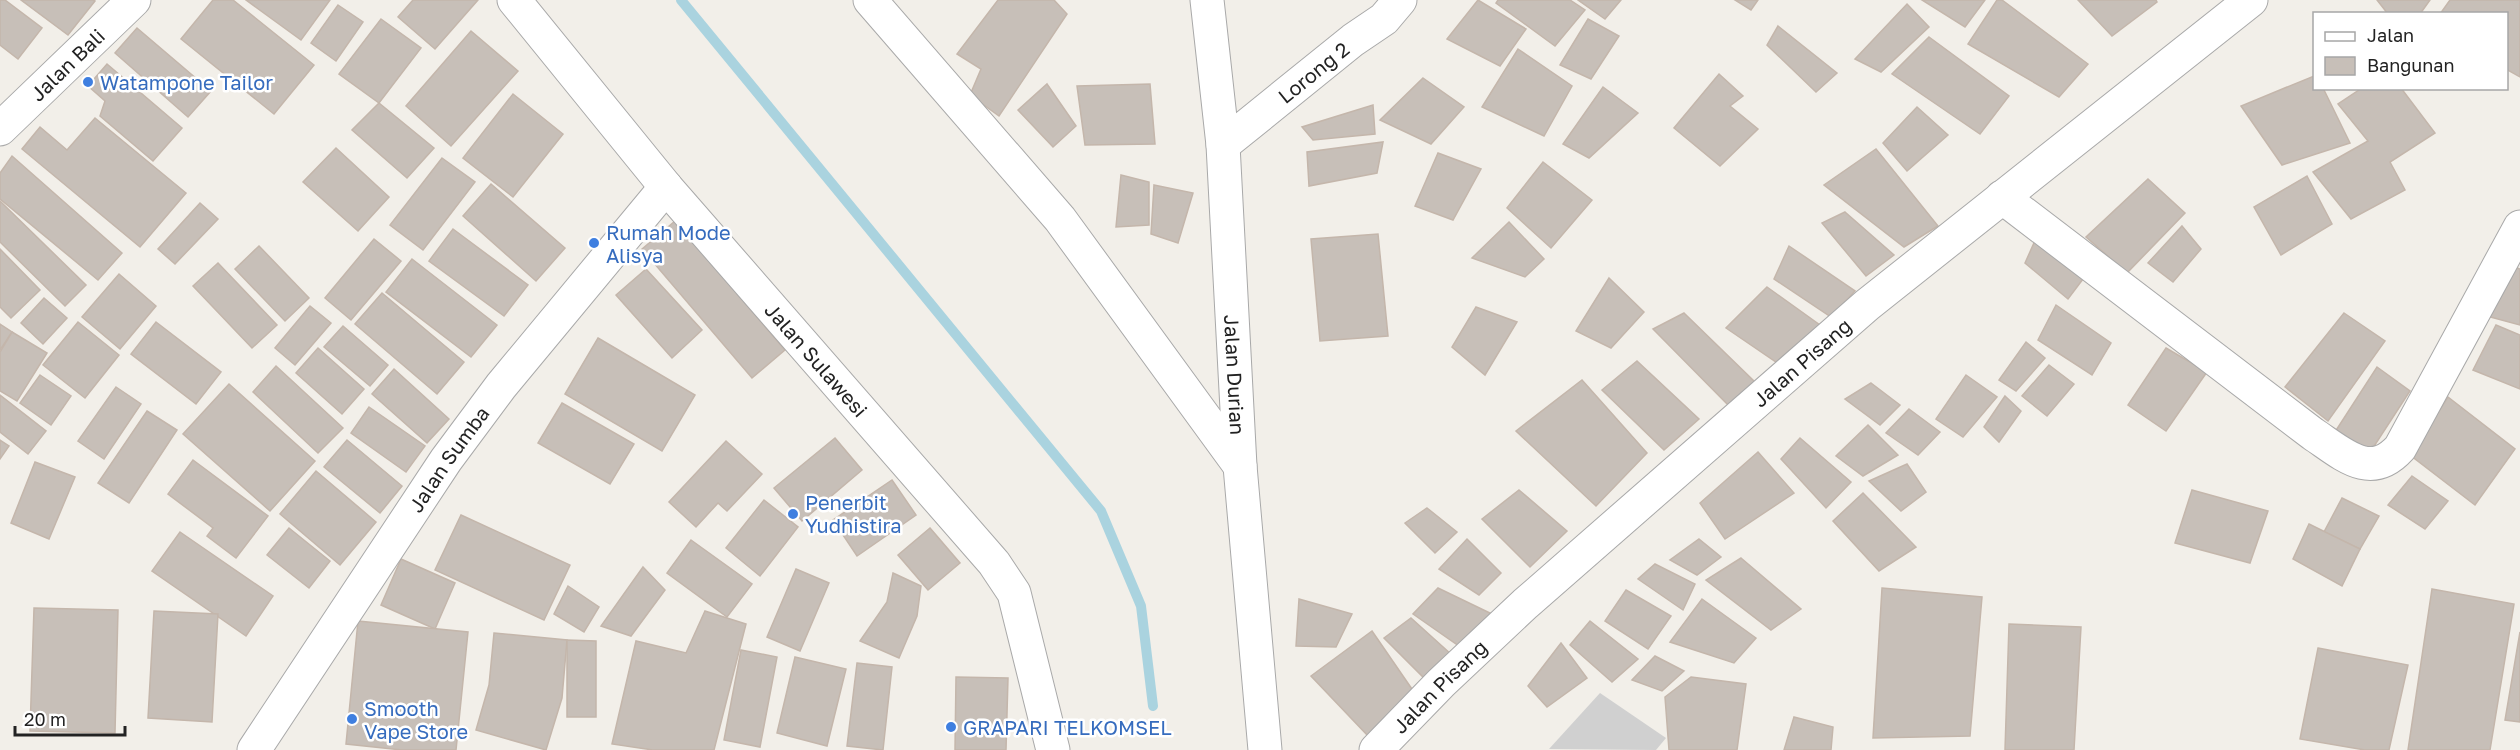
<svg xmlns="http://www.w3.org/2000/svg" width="2520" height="750" font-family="'Golos Text',sans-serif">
  <rect width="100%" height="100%" fill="#f2efe9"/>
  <path fill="#d0d0d0" d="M1600 693 1666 738 1656 750 1549 749Z"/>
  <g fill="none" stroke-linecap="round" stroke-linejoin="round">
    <path stroke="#aad3df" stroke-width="10" d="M681 0 1101 511 1141 606 1153 706"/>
  </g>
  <g fill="#c7bfb8" stroke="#c4b6ab" stroke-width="1.5">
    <path d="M0 0H5L42 28 18 59 0 45Z"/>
    <path d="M21 0H93L95 1 68 35Z"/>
    <path d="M213 0H233L314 65 274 114 181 39Z"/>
    <path d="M246 0H330L301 40Z"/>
    <path d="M413 0H478L435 49 398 17Z"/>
    <path d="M998 0H1054L1067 14 999 116 970 95 981 69 957 54Z"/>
    <path d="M1478 0 1526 29 1500 66 1447 39Z"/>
    <path d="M1498 0H1570L1585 10 1555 46 1496 3Z"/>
    <path d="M1578 0H1621L1605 19Z"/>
    <path d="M1735 0H1758L1751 10Z"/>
    <path d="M1922 0H1985L1965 27Z"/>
    <path d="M1997 0H2002L2088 64 2059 97 1968 44Z"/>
    <path d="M2078 0H2156L2157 2 2112 36Z"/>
    <path d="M2377 0H2430L2420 14H2388Z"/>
    <path d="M2450 0H2520V77L2506 69V14H2440Z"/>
    <path d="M1907 4 1929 27 1881 72 1855 59Z"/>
    <path d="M338 5 363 22 336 61 311 43Z"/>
    <path d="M381 19 421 48 379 103 339 74Z"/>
    <path d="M1588 19 1619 36 1591 79 1560 65Z"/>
    <path d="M1778 26 1837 73 1816 92 1767 45Z"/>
    <path d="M137 28 211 91 188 117 115 53Z"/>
    <path d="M471 31 518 71 451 146 406 106Z"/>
    <path d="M1929 37 2009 96 1980 134 1892 74Z"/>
    <path d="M1518 49 1572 86 1544 136 1482 107Z"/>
    <path d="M107 64 182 128 153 161 100 116 105 101 88 86Z"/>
    <path d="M1719 74 1743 96 1730 106 1758 129 1720 166 1674 128Z"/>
    <path d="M2314 76V88H2323L2350 143 2282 165 2241 106Z"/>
    <path d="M1423 78 1464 107 1431 144 1380 120Z"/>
    <path d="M1047 84 1076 126 1053 147 1018 110Z"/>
    <path d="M1150 84 1155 144 1085 145 1077 86Z"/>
    <path d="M1603 87 1638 113 1589 158 1563 144Z"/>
    <path d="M2362 88H2401L2435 133 2390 162 2405 190 2351 219 2313 172 2368 141 2338 104Z"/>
    <path d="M513 94 563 134 513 197 463 158Z"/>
    <path d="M379 103 434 148 407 178 352 130Z"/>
    <path d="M1373 105 1375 134 1313 140 1302 127Z"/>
    <path d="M1917 107 1948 135 1907 171 1883 143Z"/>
    <path d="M95 118 186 193 140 247 22 149 40 127 67 150Z"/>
    <path d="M1383 142 1377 173 1309 186 1307 152Z"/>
    <path d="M336 148 389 197 358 231 303 182Z"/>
    <path d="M1876 149 1938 226 1904 247 1824 185Z"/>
    <path d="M1438 153 1481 169 1453 220 1415 206Z"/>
    <path d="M12 156 122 253 98 280 0 199V173Z"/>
    <path d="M442 158 475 182 423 250 390 225Z"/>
    <path d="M1543 162 1592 200 1551 248 1507 208Z"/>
    <path d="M1121 175 1149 182V225L1116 227Z"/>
    <path d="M2307 176 2332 224 2281 255 2254 207Z"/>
    <path d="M2148 179 2185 213 2127 273 2086 237Z"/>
    <path d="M491 184 565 248 536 281 463 216Z"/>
    <path d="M1154 185 1193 193 1178 243 1151 234Z"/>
    <path d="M0 201 86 285 65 306 0 242Z"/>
    <path d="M200 203 218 219 175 264 158 249Z"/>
    <path d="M1845 212 1894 255 1866 276 1822 223Z"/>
    <path d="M675 221 785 350 752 378 642 249Z"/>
    <path d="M1509 222 1544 259 1525 277 1472 258Z"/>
    <path d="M2182 226 2201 249 2173 282 2148 263Z"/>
    <path d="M453 229 528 285 504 316 429 261Z"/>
    <path d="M1378 234 1388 336 1320 341 1311 239Z"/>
    <path d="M2038 234 2086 275 2068 299 2025 263Z"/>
    <path d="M374 239 401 261 351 320 325 298Z"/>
    <path d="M259 246 309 298 285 321 235 269Z"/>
    <path d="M1789 246 1855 291 1831 317 1774 279Z"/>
    <path d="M0 249 40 290 11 318 0 307Z"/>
    <path d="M412 259 497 325 471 357 386 292Z"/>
    <path d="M218 263 277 325 252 348 193 286Z"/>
    <path d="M2508 264 2520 269V325L2483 315Z"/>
    <path d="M646 269 702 330 672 358 616 295Z"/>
    <path d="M119 274 156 306 120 349 82 317Z"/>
    <path d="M1609 278 1644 312 1611 348 1576 331Z"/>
    <path d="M1767 287 1820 325 1776 362 1726 328Z"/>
    <path d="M382 293 464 362 437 394 355 324Z"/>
    <path d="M44 298 67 318 43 344 21 323Z"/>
    <path d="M2056 305 2111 343 2092 375 2038 340Z"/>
    <path d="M310 306 331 323 295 365 275 348Z"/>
    <path d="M1476 307 1517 322 1485 375 1452 347Z"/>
    <path d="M1684 313 1755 382 1730 407 1653 329Z"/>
    <path d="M2344 313 2385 341 2328 421 2285 387Z"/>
    <path d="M78 322 119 355 85 398 43 365Z"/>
    <path d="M156 322 221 372 196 404 131 354Z"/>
    <path d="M0 324 12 332 0 350Z"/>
    <path d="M2496 325 2520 335V389L2473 370Z"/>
    <path d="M343 326 388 365 370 386 324 347Z"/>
    <path d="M12 332 47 353 17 401 0 391V352Z"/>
    <path d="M598 338 695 395 662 451 565 394Z"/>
    <path d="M2026 342 2045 358 2016 391 1999 380Z"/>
    <path d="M318 348 364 389 342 414 296 373Z"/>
    <path d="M2166 348 2207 372 2166 431 2128 405Z"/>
    <path d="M1637 361 1699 419 1664 450 1602 390Z"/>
    <path d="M2049 365 2074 384 2047 416 2022 396Z"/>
    <path d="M276 366 343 428 318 453 253 392Z"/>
    <path d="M2377 367 2410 391 2369 454 2333 435Z"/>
    <path d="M394 369 449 419 427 443 372 394Z"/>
    <path d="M40 375 71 396 51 425 20 403Z"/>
    <path d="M1966 375 1997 397 1963 437 1936 419Z"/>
    <path d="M1582 380 1647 453 1596 506 1516 431Z"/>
    <path d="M1871 383 1900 405 1880 425 1845 399Z"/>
    <path d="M229 384 315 461 270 511 183 434Z"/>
    <path d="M116 387 141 404 104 459 78 441Z"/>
    <path d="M0 395 46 431 28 454 0 432Z"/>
    <path d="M2005 396 2021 411 1999 442 1984 427Z"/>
    <path d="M2448 397 2515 449 2475 505 2410 455Z"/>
    <path d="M562 403 634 444 610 484 538 443Z"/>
    <path d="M369 407 425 446 406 472 351 433Z"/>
    <path d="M1909 409 1940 432 1918 455 1886 433Z"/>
    <path d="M147 411 177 430 129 503 98 483Z"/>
    <path d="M1868 425 1898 455 1863 476 1836 456Z"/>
    <path d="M835 438 862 470 802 521 774 488Z"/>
    <path d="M1800 438 1851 482 1826 508 1781 459Z"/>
    <path d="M0 440 9 446 0 459Z"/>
    <path d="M347 440 402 486 380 513 324 467Z"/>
    <path d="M726 441 762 474 727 511 718 503 696 527 669 502Z"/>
    <path d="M1758 452 1794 493 1725 539 1700 503Z"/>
    <path d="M193 460 268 516 236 558 207 536 213 528 168 494Z"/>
    <path d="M35 462 75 477 49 539 11 523Z"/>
    <path d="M1907 464 1926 492 1901 511 1869 481Z"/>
    <path d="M316 471 376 522 340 565 280 514Z"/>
    <path d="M2412 476 2448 501 2425 529 2388 505Z"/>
    <path d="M892 480 916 515 857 556 833 520Z"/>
    <path d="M1519 490 1567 531 1530 567 1482 519Z"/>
    <path d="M2192 490 2268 511 2250 563 2175 543Z"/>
    <path d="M1863 493 1916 547 1879 571 1833 521Z"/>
    <path d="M2342 498 2379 516 2360 549 2324 532Z"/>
    <path d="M764 500 798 527 760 576 726 548Z"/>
    <path d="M1427 508 1457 532 1435 553 1405 523Z"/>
    <path d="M461 515 570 565 544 620 435 570Z"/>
    <path d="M2309 524 2360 549 2342 586 2293 559Z"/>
    <path d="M289 528 330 561 309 588 267 555Z"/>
    <path d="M930 528 960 563 928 590 898 555Z"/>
    <path d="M180 532 273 596 246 636 152 571Z"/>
    <path d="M1467 539 1501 573 1479 595 1439 569Z"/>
    <path d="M1699 539 1721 557 1697 575 1670 560Z"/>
    <path d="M691 540 752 584 727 617 667 573Z"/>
    <path d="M1741 558 1801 609 1771 630 1706 580Z"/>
    <path d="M401 559 455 583 435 629 381 605Z"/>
    <path d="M1655 564 1695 584 1683 610 1638 579Z"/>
    <path d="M643 567 665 590 631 636 601 626Z"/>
    <path d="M796 569 829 583 800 651 767 637Z"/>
    <path d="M893 573 921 586 917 616 899 658 860 641 887 602Z"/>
    <path d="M568 586 599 607 584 632 554 614Z"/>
    <path d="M1438 588 1494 615 1459 646 1413 614Z"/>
    <path d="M1882 588 1982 597 1970 736 1873 738Z"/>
    <path d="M2432 589 2514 604 2490 750H2408Z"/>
    <path d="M1626 590 1671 616 1648 649 1605 621Z"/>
    <path d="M1299 599 1352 614 1336 647 1296 646Z"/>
    <path d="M1702 599 1756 638 1734 663 1670 642Z"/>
    <path d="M34 608 118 610 115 733 30 731Z"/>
    <path d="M154 611 218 614 212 722 148 718Z"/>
    <path d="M705 611 746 624 714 750H653L612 744 636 641 686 653Z"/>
    <path d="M1411 618 1452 655 1430 684 1384 638Z"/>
    <path d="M358 621 468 632 456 750H402L346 744Z"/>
    <path d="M1590 621 1638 659 1612 682 1570 645Z"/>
    <path d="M2009 624 2081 627 2074 750H2005Z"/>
    <path d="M1372 631 1414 692 1368 736 1311 676Z"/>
    <path d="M2520 632V722L2505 720Z"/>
    <path d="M494 633 567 640 562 698 546 750 476 730 489 685Z"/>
    <path d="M567 640 596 641V717H567Z"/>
    <path d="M1561 643 1587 678 1547 707 1528 686Z"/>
    <path d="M2318 648 2408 665 2389 750H2365L2300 739Z"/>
    <path d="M741 650 777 657 760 747 724 740Z"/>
    <path d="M1655 656 1684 671 1662 691 1632 680Z"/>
    <path d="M795 657 846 669 827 746 777 733Z"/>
    <path d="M857 663 892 667 883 750 847 746Z"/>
    <path d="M956 677 1008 678 1006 750H955Z"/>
    <path d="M1691 677 1746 684 1737 750H1669L1665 697Z"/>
    <path d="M1794 717 1833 727 1831 750H1784Z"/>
  </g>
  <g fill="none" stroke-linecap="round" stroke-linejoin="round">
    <g stroke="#a9a9a9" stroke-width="35">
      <g id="minor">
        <path id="s1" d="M514 0 666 187 994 563 1014 593 1053 750"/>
        <path d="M870 0 1060 219 1240 466"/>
        <path id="s2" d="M1207 0 1223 145 1240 466 1265 750"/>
        <path id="s3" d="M0 129 134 0"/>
        <path id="s4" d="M1223 145 1353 40 1384 19 1400 0"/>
        <path d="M2002 197 2313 434C2343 454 2370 481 2400 448L2520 227"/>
        <path id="s5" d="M254 750 446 460 501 386 666 187"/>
        <path id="s6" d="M1376 750 1441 683 1525 604 1867 305 2251 0"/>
      </g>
    </g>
    <use href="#minor" stroke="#fff" stroke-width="33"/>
  </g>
  <g fill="#3f7fe0" stroke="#fff" stroke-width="2">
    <circle cx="88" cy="82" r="6"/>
    <circle cx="594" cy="243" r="6"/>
    <circle cx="793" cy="514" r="6"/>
    <circle cx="352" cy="719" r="6"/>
    <circle cx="951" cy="727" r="6"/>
  </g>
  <g text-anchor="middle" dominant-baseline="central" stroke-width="5" stroke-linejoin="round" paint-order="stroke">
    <g font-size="20" fill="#222" stroke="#fff">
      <text stroke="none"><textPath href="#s3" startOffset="93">Jalan Bali</textPath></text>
      <text stroke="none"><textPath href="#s4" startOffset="116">Lorong 2</textPath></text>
      <text stroke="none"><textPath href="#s1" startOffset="470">Jalan Sulawesi</textPath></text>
      <text stroke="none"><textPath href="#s6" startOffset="576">Jalan Pisang</textPath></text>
      <text stroke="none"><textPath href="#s2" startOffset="376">Jalan Durian</textPath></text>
      <text stroke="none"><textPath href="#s5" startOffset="350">Jalan Sumba</textPath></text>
      <text stroke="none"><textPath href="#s6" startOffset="90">Jalan Pisang</textPath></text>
    </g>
    <g font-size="20" fill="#366cbe" stroke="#fff" text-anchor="start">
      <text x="100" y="82">Watampone Tailor</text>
      <text x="606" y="232">Rumah Mode<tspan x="606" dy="23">Alisya</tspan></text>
      <text x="805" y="502">Penerbit<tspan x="805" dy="23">Yudhistira</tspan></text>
      <text x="364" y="708">Smooth<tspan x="364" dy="23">Vape Store</tspan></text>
      <text x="963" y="727">GRAPARI TELKOMSEL</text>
    </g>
  </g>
  <rect x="2313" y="12" width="195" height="78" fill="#ffffff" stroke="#a7a7a7" stroke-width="1.5"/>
  <rect x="2325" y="32" width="30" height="9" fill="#ffffff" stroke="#a7a7a7" stroke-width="1.5"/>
  <text x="2367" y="42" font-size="18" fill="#222222">Jalan</text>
  <rect x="2325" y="57" width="30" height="18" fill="#c7bfb8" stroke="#a7a7a7" stroke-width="1.5"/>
  <text x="2367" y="72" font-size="18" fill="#222222">Bangunan</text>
  <path d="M15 726v9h110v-9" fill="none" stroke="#222222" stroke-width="3"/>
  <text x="24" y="726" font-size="18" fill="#222222" stroke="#ffffff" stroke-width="4.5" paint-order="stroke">20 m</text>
</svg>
